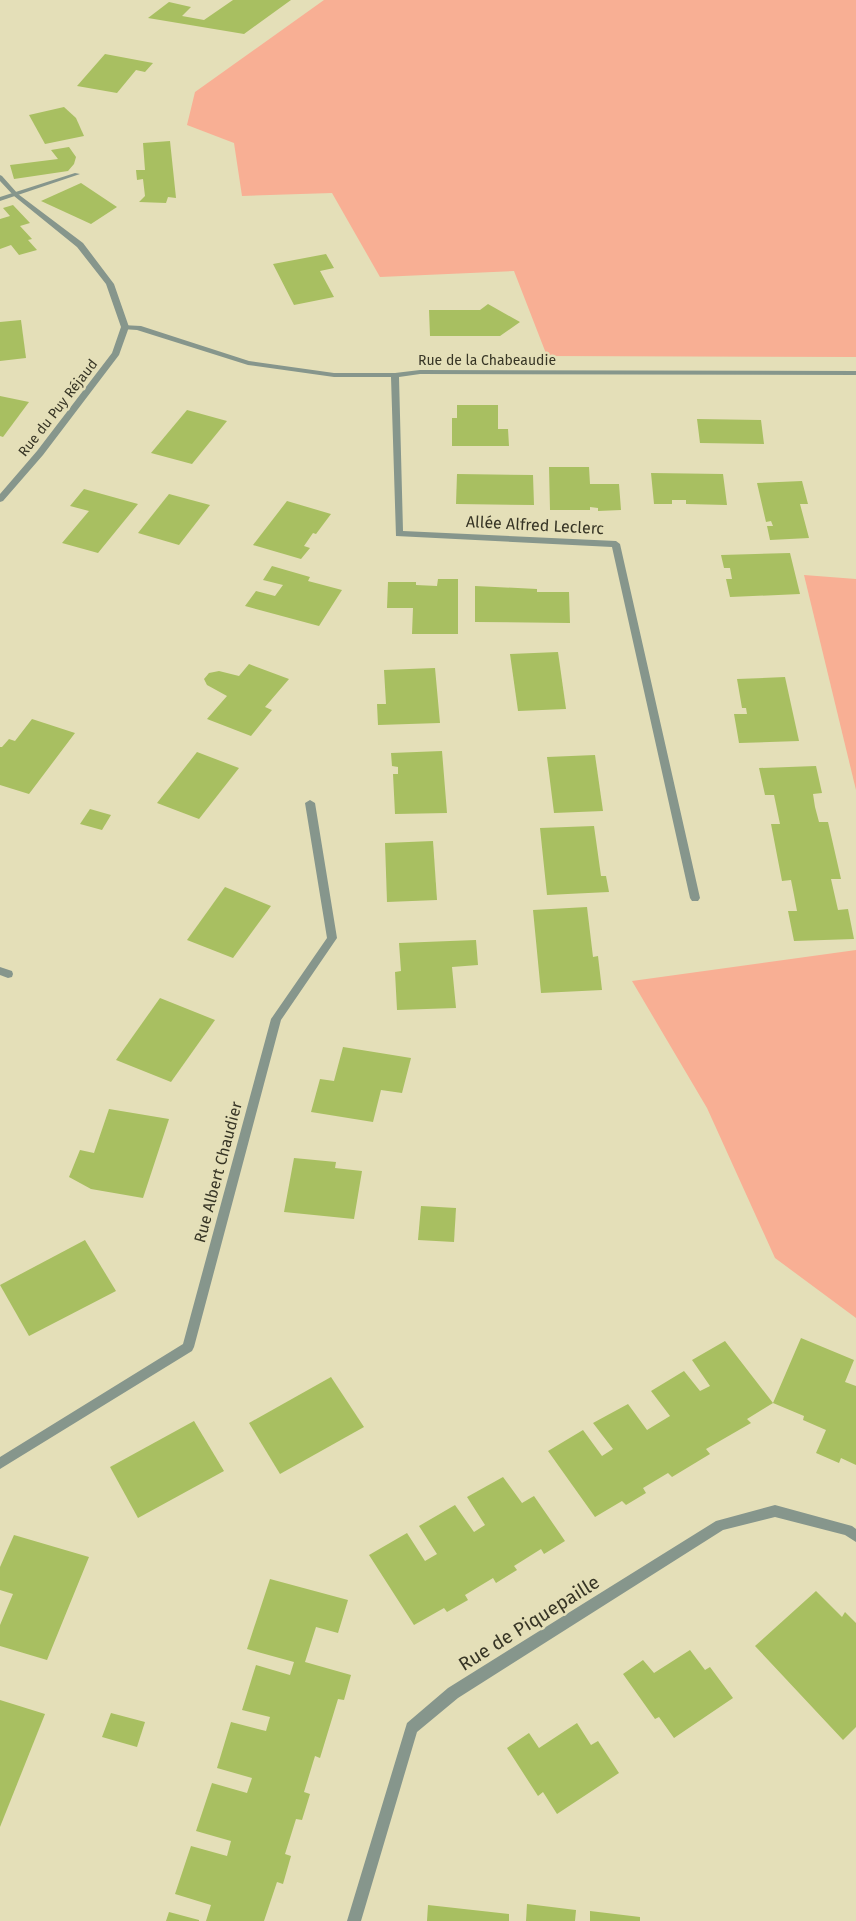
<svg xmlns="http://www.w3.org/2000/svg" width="856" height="1921" font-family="'Fira Sans',sans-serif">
  <rect width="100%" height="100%" fill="#e4dfb8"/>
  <g fill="#f8af94">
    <path d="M324 0H856V357L547 356 514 271 380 277 332 193 242 196 234 143 187 125 195 92Z"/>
    <path d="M804 575 856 579V790Z"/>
    <path d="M856 950V1318L775 1258 707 1108 632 981Z"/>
  </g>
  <g fill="#a8bf61">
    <path d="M233 0H291L244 34 148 18 169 2 191 7 182 16 204 20Z"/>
    <path d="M105 54 153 63 145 72 136 70 117 93 77 86Z"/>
    <path d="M64 107 76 118 84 136 45 144 29 115Z"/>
    <path d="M170 141 176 198 168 197 166 203 139 202 145 196 143 179 137 180 136 170H145L143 143Z"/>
    <path d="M69 147 76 157 74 164 68 171 14 179 10 165 58 159 51 150Z"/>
    <path d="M81 183 117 207 91 224 41 201Z"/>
    <path d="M13 205 30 223 20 226 32 239 28 240 37 250 19 255 11 245 0 249V219L10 216 3 208Z"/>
    <path d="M326 254 334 268 320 271 334 297 294 305 273 264Z"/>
    <path d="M488 304 520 322 500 336H430L429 310H480Z"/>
    <path d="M21 320 26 358 0 361V322Z"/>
    <path d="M0 396 29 402 3 437 0 436Z"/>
    <path d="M457 405H498V429H508L509 446H452V418H457Z"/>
    <path d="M187 410 227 421 192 464 151 453Z"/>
    <path d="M697 419 761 420 764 444 700 443Z"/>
    <path d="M549 467H589L590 484H619L621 510 598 511V508L590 507V510H550Z"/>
    <path d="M651 473 723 474 727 505 686 504V500H672V504H654Z"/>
    <path d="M457 474 533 475 534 505 456 504Z"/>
    <path d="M802 481 808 504H800L809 538 770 540 767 526H773L771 521 766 522 757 483Z"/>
    <path d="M84 489 138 504 98 553 62 543 89 511 70 506Z"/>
    <path d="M169 494 210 505 179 545 138 533Z"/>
    <path d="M287 501 331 514 316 534 313 533 304 546 310 548 301 559 253 545Z"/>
    <path d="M790 553 800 594 730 597 726 579H732L730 568H724L721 555Z"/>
    <path d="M272 566 310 577 308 581 342 590 319 626 245 606 256 591 275 596 283 585 263 580Z"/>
    <path d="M438 579H458V634H412L413 608H387L388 582H416V585L437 586Z"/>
    <path d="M475 586 537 589V592H569L570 623 475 622Z"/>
    <path d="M558 652 566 709 518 711 510 654Z"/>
    <path d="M249 664 289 679 265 707 272 710 251 736 207 719 227 696 207 685 204 679 209 673 219 671 239 676Z"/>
    <path d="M435 668 440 723 378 725 377 704H386L384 670Z"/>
    <path d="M785 677 799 741 739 743 734 714H747L746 708H742L737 679Z"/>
    <path d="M32 719 75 733 29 794 0 785V747H2L9 739 15 741Z"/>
    <path d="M442 751 447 813 395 814 393 774H398V767L392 766 391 753Z"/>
    <path d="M197 752 239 768 199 819 157 803Z"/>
    <path d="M595 755 603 811 554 813 547 757Z"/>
    <path d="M816 766 822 793 813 794 815 807 819 822H828L841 879H831L838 910 848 909 854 939 794 941 788 911H797L794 895 791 880 782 881 771 824H780L774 795H765L759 768Z"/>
    <path d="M90 809 111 815 102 830 80 824Z"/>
    <path d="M594 826 601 876H606L609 892 547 895 540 828Z"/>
    <path d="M433 841 437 900 387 902 385 843Z"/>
    <path d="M225 887 271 906 233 958 187 940Z"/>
    <path d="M587 907 593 957 598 956 602 990 541 993 533 910Z"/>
    <path d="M476 940 478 965 452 967 456 1008 397 1010 395 972 401 971 399 943Z"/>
    <path d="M160 998 215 1020 171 1082 116 1060Z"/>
    <path d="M343 1047 411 1058 402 1093 381 1090 373 1122 311 1112 320 1079 334 1081Z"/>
    <path d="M109 1109 169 1119 143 1198 91 1189 69 1177 80 1150 94 1153Z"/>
    <path d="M294 1158 336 1162 335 1168 362 1171 354 1219 284 1212Z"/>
    <path d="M421 1206 456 1208 454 1242 418 1240Z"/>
    <path d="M85 1240 116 1291 29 1336 0 1285Z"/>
    <path d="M801 1338 854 1360 845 1382 856 1386V1465L841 1458 839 1463 816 1453 826 1430 803 1420 804 1416 773 1403Z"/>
    <path d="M725 1341 773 1403 747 1419 751 1423 706 1449 710 1454 672 1477 668 1473 643 1488 646 1493 626 1505 622 1501 595 1517 548 1451 583 1430 602 1456 613 1449 593 1423 628 1404 647 1430 670 1416 651 1391 684 1371 700 1391 710 1386 692 1360Z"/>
    <path d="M331 1377 364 1427 280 1474 249 1423Z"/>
    <path d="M194 1421 224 1471 138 1518 110 1467Z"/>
    <path d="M503 1477 522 1503 534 1496 565 1541 544 1554 541 1549 514 1566 517 1570 496 1583 493 1578 465 1595 468 1600 447 1612 444 1608 414 1625 369 1555 407 1533 425 1561 437 1554 419 1526 455 1505 474 1532 485 1525 467 1497Z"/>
    <path d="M14 1535 89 1557 47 1660 0 1646V1625L13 1594 0 1590V1567Z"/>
    <path d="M270 1579 348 1600 338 1633 316 1627 305 1662 351 1675 344 1700 338 1699 320 1758 315 1756 304 1792 310 1794 302 1820 296 1819 285 1854 291 1856 283 1884 277 1882 264 1921H206L211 1905 175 1894 191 1846 227 1856 231 1841 196 1831 212 1783 247 1793 252 1778 217 1768 231 1722 266 1731 270 1717 242 1710 256 1665 290 1675 294 1662 247 1649Z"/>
    <path d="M816 1591 842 1617 845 1612 856 1623V1727L843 1740 755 1646Z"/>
    <path d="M690 1650 705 1670 710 1667 733 1698 674 1738 659 1717 655 1719 623 1674 643 1660 654 1673Z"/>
    <path d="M0 1700 45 1714 0 1827Z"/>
    <path d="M111 1713 145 1722 137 1747 102 1737Z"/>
    <path d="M577 1723 591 1745 598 1741 619 1773 557 1814 543 1792 538 1796 507 1748 529 1733 539 1748Z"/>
    <path d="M527 1904 576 1910 575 1921H526Z"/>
    <path d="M428 1905 509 1914V1921H427Z"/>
    <path d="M590 1911 640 1917V1921H590Z"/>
    <path d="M169 1912 199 1920V1921H166Z"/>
  </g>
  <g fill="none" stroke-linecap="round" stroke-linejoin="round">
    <g fill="#86968c" fill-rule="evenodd">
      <path d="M75 173 80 174 0 201V197Z"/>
      <path d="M122 325 141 326 249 361 334 373H395L420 370 856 371V375L420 374 399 377 403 531 616 541 620 544 700 898 698 901H692L690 898 612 547 396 536 391 377H334L248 365 137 330 122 329Z"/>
      <path d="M310 800 315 803 337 938 281 1020 194 1347 192 1351 0 1469V1457L183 1344 271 1019 327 938 305 803Z"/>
      <path d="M0 967 12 971 13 974 12 977 8 978 0 975Z"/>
      <path d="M775 1505 852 1526 856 1529V1542L845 1535 775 1517 723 1530 458 1698 417 1732 361 1921H347L407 1723 448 1688 716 1521Z"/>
    </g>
    <path fill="#86968c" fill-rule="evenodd" d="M0 175 2 176 18 194 83 243 114 284 129 327 119 355 43 455 3 501 0 502V494L37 451 112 353 121 327 106 284 77 247 14 196 0 181Z"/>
  </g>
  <g text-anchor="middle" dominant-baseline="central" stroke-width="5" stroke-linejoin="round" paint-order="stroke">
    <g font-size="14" fill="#373525" stroke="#e4dfb8">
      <text x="487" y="360">Rue de la Chabeaudie</text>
      <text transform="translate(58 408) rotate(-52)">Rue du Puy Réjaud</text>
    </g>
    <g font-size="16" fill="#373525" stroke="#e4dfb8">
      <text transform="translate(535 525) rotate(3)">Allée Alfred Leclerc</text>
      <text transform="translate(218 1172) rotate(-75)">Rue Albert Chaudier</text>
    </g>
    <g font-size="19" fill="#373525" stroke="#e4dfb8">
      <text transform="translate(529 1623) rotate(-32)">Rue de Piquepaille</text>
    </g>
  </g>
</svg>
